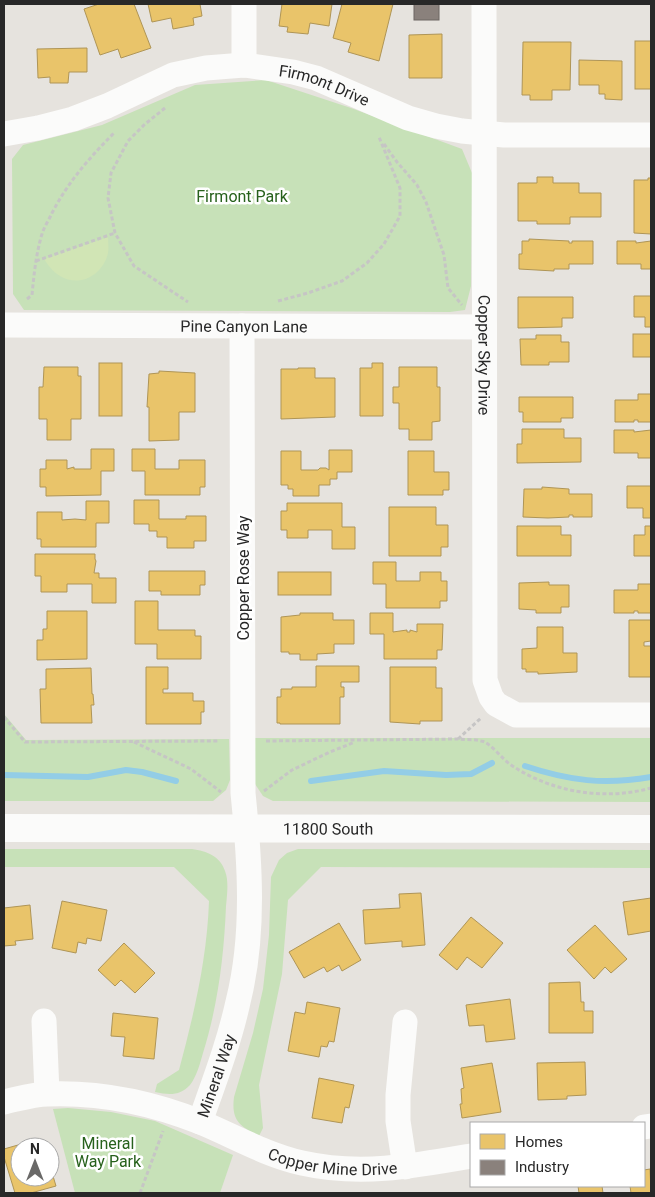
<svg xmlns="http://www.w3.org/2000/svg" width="655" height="1197" font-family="Roboto,sans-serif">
  <rect width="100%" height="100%" fill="#e6e3de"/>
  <g fill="#c7e1b8">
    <path d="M266 80 351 108 462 149 472 173 471 286 465 310 450 312 24 310 13 294 12 159 23 145 102 125 195 85Z"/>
    <path d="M4 714 26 740 229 739 230 780 226 790 213 801H4Z"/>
    <path d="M254 738H651V802L273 801 263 796 255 784Z"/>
    <path d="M4 849H192C207 851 220 856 225 871 229 881 227 895 226 906 224 956 218 1005 203 1053 200 1063 197 1076 190 1085 180 1096 169 1095 155 1092L157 1084 179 1070C194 1014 207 959 209 901L174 867H4Z"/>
    <path d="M298 849 651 850V868L321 867 288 900 282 974 259 1085 263 1128 259 1136C240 1126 231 1121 234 1097L253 1033 263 989 269 935 271 877 279 860 287 853Z"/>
    <path d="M68 1108 111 1112 155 1121 233 1155 220 1193H75L53 1109Z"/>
  </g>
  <path fill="#d1e5b5" d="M108 237C108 242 109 248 108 253 103 275 80 288 60 276 53 272 48 265 44 259Z"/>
  <g fill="#e9c46a" stroke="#af9556">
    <path d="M99 4H134L151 48 121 58 118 49 100 55 84 9Z"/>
    <path d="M148 4H200L202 16 193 18 194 25 173 29 171 18 152 22Z"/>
    <path d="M282 4H332L329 26 310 23 308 34 287 32 288 27 279 26Z"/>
    <path d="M342 4H393L379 61 348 52 351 43 333 38Z"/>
    <path d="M442 34V78H409V35Z"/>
    <rect x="635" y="41" width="16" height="48"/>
    <path d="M523 42H571L570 90H552V100H530V95H522Z"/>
    <path d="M87 48V72H69L68 83H50V77L38 78 37 49Z"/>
    <path d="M579 60 622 61V100L605 99V94H599V85H579Z"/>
    <path d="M537 177H553V183H579V193H601V217H570V224H537V221H518V183H537Z"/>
    <path d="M648 178H651V234L634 233V180H648Z"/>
    <path d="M529 239 569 241V243H572V241H593V264H569V269H554V271L519 269V254H522V241H529Z"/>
    <path d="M617 241H636V243L651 241V269H641V264H617Z"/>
    <path d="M634 296H651V327H645V317H634Z"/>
    <path d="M518 297H573V318H562V327L518 328Z"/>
    <rect x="633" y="334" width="18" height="23"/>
    <path d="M536 335H561V342H569V362H549V365H521L520 339H536Z"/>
    <rect x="99" y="363" width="23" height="53"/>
    <path d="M372 363H383V416H360V368H372Z"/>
    <path d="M44 367H78V376H81V419H71V440H47V419H39V387H43Z"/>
    <path d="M399 367H437V387H440V421L432 422V440H409V429H399V403H393V387H399Z"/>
    <path d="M298 368H315V378H335V417L281 419V369H298Z"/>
    <path d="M159 371 195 373V412H179V440L149 441V407H147L149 374 159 373Z"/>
    <path d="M638 394H651V422H638V420H634V422H615V400H638Z"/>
    <path d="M519 397H573V418H561V422H523V412H519Z"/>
    <path d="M522 429H564V438H581V462L517 463V444H522Z"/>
    <path d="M614 430H634V432L651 430V458H638V453H614Z"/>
    <path d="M91 449H114V471H101V495L46 496V487H40V469H46V460H67V469L74 467V469H91Z"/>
    <path d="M132 449H155V469H179V460H205V487H200V495H145V471H132Z"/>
    <path d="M329 450H352V472H337V479H330V485H319V496H293V489H288V485H281V451H301V470H318L320 468H326L329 470Z"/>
    <path d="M408 451H434V472H449V490H443V495H408Z"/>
    <path d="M627 486H651V518H643V508H627Z"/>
    <path d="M542 487 569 489V494H592V517H573V515H569V517L548 518 523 517 524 489H542Z"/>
    <path d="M134 500H159V519H186V516H206V541H194V548H167V537H157V531H149V524H134Z"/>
    <path d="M86 501H109V523H96V547H41V539H37V512H62V520L75 519 86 520Z"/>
    <path d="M287 503H342V527H355V549H332V530H308V538H287V530H281V511H287Z"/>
    <path d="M389 507H436V525H448V547H441V556H389Z"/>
    <path d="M517 526H561V535H571V556H517Z"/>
    <path d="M645 526H651V556H634V535H645Z"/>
    <path d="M35 554H95V559L96 561 94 573H99V578H116V603H92V584H67V592H41V576H35Z"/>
    <path d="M373 562H396V581H420V572H441V581H447V601H440V608H386V584H373Z"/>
    <path d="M149 571H205V585H200V595H161V591H149Z"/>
    <rect x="278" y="572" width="53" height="23"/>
    <path d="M549 582V585H569V607H561V613H536V610L519 609V583Z"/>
    <path d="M638 584H651V613H638V611H634V613H614V590H638Z"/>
    <path d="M135 601H158V630H195V636H201V659H157V644H135Z"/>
    <path d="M47 611H87V659L37 660V640H43V629H47Z"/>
    <path d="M300 613H333V620H354V644H334V653L317 654V660H300V654H289V652H281V617L300 615Z"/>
    <path d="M370 613H393V632L407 630V632H410V630L417 632V624H443L442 650H437V659H384V634H370Z"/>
    <path d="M629 620H651V641L644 642V646H651V677H629Z"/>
    <path d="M537 627H563V653H577V672L538 674V672H526V669H522V649L537 648Z"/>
    <path d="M316 666H359V682H341V687H344V697H340V724H280V723H277V697H281V689H292V687H316Z"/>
    <path d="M146 667H168V689H163V693H193V701H204V712H201V724H146Z"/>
    <path d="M390 667H436V688H442V721H420V724L390 722Z"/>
    <path d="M91 668 92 694H93L94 705H91L92 723H41L40 689H46V669Z"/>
    <path d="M421 893 425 945 402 947V941L365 944 363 910 400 908 399 894Z"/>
    <path d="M651 898V931L628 935 623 902Z"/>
    <path d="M62 901 107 910 101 941 87 938 86 944 78 942 76 953 52 948Z"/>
    <path d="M30 905 33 939 15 941 16 945 4 946V908Z"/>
    <path d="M471 917 503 943 482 968 467 957 457 970 439 955Z"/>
    <path d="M339 923 361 960 342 971 339 965 327 972 324 967 304 978 289 952Z"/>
    <path d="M595 925 627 959 611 973 605 967 594 979 567 950Z"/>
    <path d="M124 943 155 973 135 993 121 980 115 986 98 970Z"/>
    <path d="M580 982 581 1002H584V1011H593V1033H549V983Z"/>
    <path d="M510 999 515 1039 486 1042 484 1025 469 1026 466 1005Z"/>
    <path d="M307 1002 340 1008 334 1042 329 1041 327 1047 321 1046 319 1057 288 1051 295 1012 305 1014Z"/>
    <path d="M113 1013 158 1018 154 1059 123 1056 125 1037 111 1036Z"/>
    <path d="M585 1062 586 1095 567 1096V1099L538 1100 537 1063Z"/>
    <path d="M492 1063 501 1112 462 1118 460 1104H462L461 1089 464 1088 461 1068Z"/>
    <path d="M319 1078 354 1085 349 1108 345 1107 342 1123 312 1118Z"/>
    <path d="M25 1143 26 1147H20V1177H50V1166L56 1186 31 1193H15L4 1157V1149Z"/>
    <path d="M650 1169 651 1193H631L630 1186H644V1170Z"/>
    <path d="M578 1186H602L603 1193H579Z"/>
  </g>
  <rect fill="#8a817c" stroke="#6d6663" x="414" y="4" width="25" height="16"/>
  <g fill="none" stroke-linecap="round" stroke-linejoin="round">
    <g stroke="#93cde6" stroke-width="6">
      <path d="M525 766C570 781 604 785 651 777"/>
      <path d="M4 775 88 777 126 770 142 772 176 781"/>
      <path d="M311 781 384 771 446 775 471 774 492 763"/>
    </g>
    <g stroke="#c6c5c5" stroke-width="3" stroke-dasharray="4 2.5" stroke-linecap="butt">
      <path d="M165 108 144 125 128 141 111 173 108 198 115 233 134 266 188 302"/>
      <path d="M384 144 397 162 417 185 426 202 444 255 448 288 462 305"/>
      <path d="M36 261 115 233"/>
      <path d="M27 299 32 295C34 274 36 254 42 234 44 227 49 220 52 213 68 182 90 157 115 132"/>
      <path d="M278 301 308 293 342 281 367 263 384 244 400 216V188L379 137"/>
      <path d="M4 717 25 742 218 741"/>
      <path d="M458 739 481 718"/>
      <path d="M266 741 458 739C465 740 474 739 481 741 490 742 502 759 511 765 551 792 604 801 651 788"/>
      <path d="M134 742 191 769 221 792"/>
      <path d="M264 791 292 770 330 752 355 742"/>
      <path d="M140 1193 163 1131"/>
    </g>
    <g stroke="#fbfbfa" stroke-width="25">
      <path d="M244 4V65"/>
      <path id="s1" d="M484 4 485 680 491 697 496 704 516 715H651"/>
      <path id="s2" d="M4 134 38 128 73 119 107 106 173 75 206 68 244 65 293 72 316 78 408 118 436 126 462 131 504 135H651"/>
      <path id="s3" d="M4 325 484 327"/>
      <path d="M44 1021 47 1093"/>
      <path d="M405 1022 398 1095V1121L405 1167"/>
      <path id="s4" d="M4 1102C18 1099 34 1094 48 1094 100 1092 152 1103 200 1122 234 1136 266 1155 302 1163 360 1176 414 1166 471 1156"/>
      <path id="s5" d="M200 1122C214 1082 229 1043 238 1002 255 934 250 862 243 793L242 326"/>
      <path d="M644 1127 651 1126"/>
    </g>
    <path stroke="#fbfbfa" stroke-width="28" id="s6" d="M4 828 651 829"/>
  </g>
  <g text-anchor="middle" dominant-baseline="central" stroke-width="5" stroke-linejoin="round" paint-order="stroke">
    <g font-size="16" fill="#282828" stroke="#fff">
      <text stroke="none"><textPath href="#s2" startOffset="335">Firmont Drive</textPath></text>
      <text stroke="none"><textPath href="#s3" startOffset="240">Pine Canyon Lane</textPath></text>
      <text stroke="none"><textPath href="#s1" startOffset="351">Copper Sky Drive</textPath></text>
      <text transform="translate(243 578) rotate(-90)">Copper Rose Way</text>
      <text stroke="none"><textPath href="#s6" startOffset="324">11800 South</textPath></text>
      <text stroke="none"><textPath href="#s5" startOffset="49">Mineral Way</textPath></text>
      <text stroke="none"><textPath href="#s4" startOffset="341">Copper Mine Drive</textPath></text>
    </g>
    <g font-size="16" fill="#27611c" stroke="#fff">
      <text x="242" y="196">Firmont Park</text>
      <text x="108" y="1143">Mineral<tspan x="108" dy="18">Way Park</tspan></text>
    </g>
  </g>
  <rect width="655" height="1197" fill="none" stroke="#282828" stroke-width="10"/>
  <rect x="470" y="1122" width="175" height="65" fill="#ffffff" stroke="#a9a9a9"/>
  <rect x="480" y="1134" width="25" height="15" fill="#e9c46a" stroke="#a9a9a9"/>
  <text x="515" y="1147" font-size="15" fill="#282828">Homes</text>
  <rect x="480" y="1160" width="25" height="15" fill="#8a817c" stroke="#a9a9a9"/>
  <text x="515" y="1172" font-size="15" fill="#282828">Industry</text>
  <g transform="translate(35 1162)"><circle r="24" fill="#ffffff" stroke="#a9a9a9"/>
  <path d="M0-4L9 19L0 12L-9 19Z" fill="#6a6968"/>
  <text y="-8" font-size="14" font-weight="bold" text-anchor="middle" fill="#282828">N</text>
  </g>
</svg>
